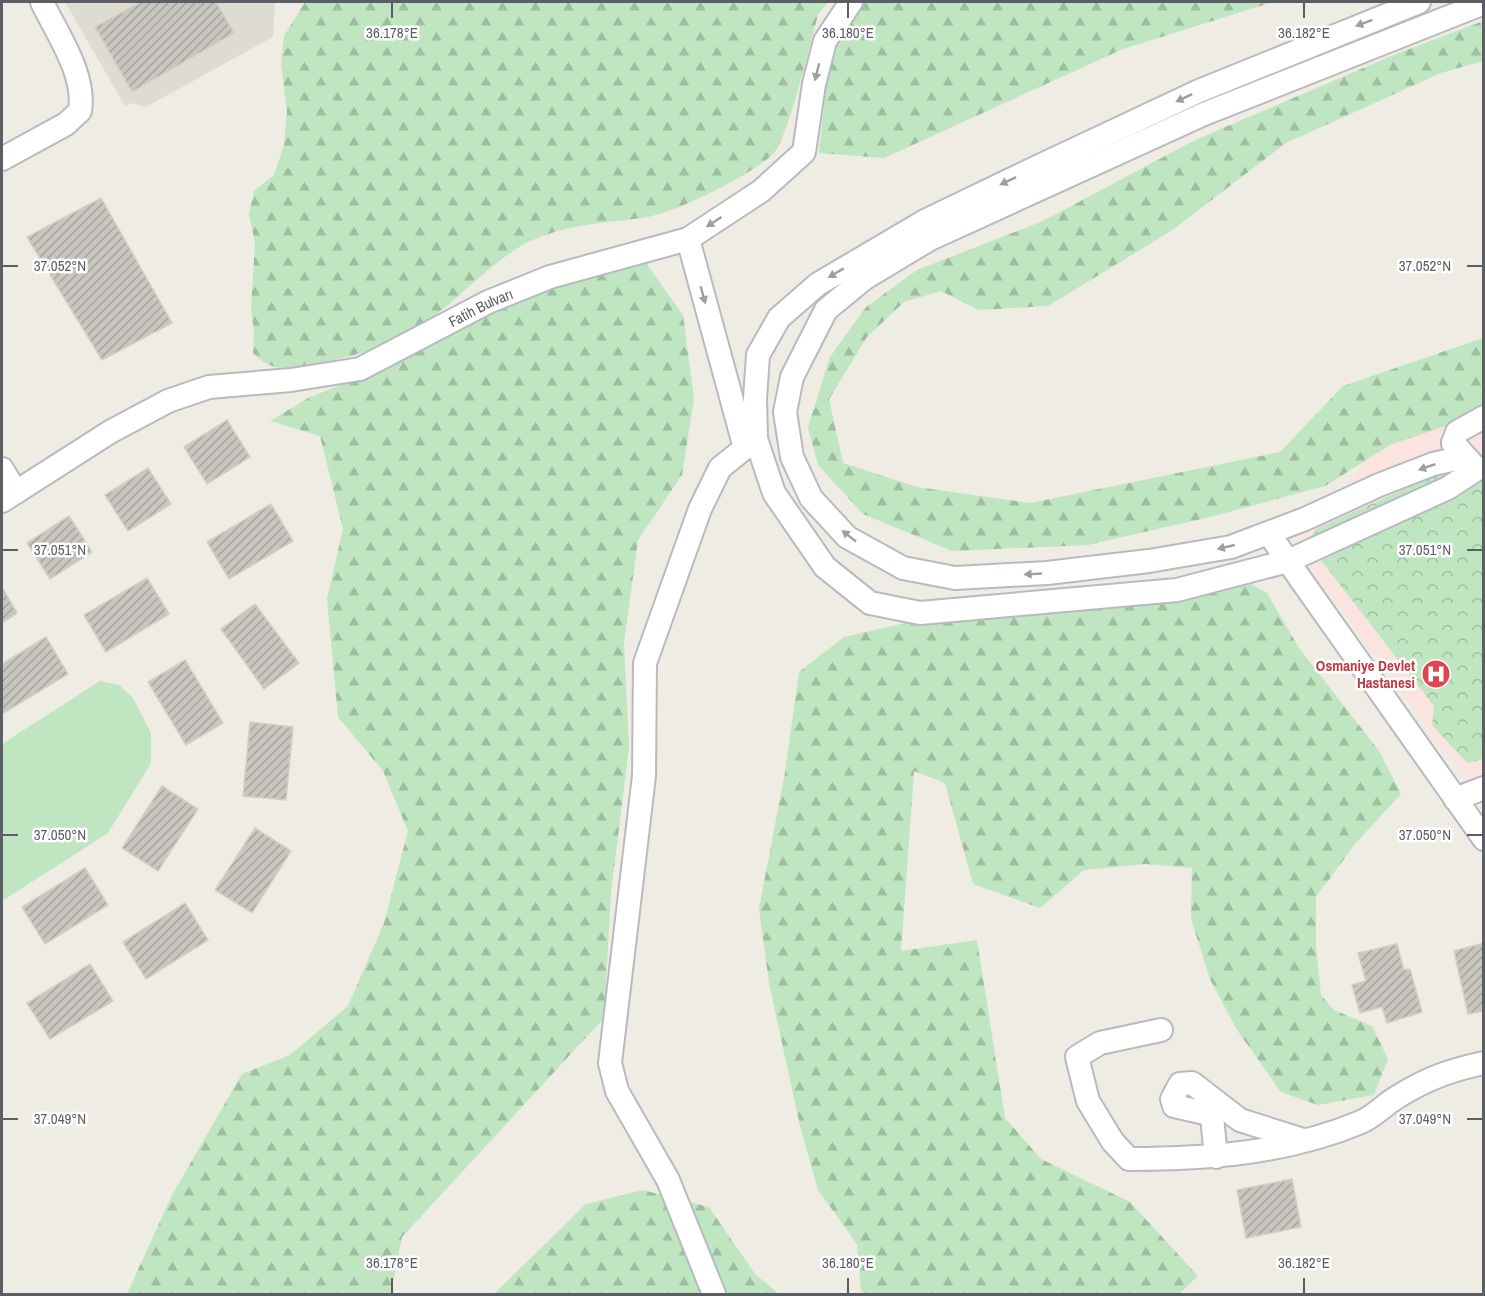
<svg xmlns="http://www.w3.org/2000/svg" width="1485" height="1296" font-family="'Archivo Narrow',sans-serif">
  <defs>
    <pattern id="forest-firs" width="22" height="20" patternUnits="userSpaceOnUse" patternTransform="scale(1.5)"><rect width="22" height="20" fill="#bfe6c1"/><path d="M5 1l3.5 6h-7zM16 11l3.5 6h-7z" fill="#9ebea0"/></pattern>
    <pattern id="park-crowns" width="20" height="18" patternUnits="userSpaceOnUse" patternTransform="scale(1.5)"><rect width="20" height="18" fill="#bfe6c1"/><path d="M2 6a3 3 0 1 1 6 0M12 15a3 3 0 1 1 6 0" fill="none" stroke="#9ebea0"/></pattern>
    <pattern id="building-hatch" width="6" height="6" patternUnits="userSpaceOnUse" patternTransform="scale(1.5)"><rect width="6" height="6" fill="#c9c6c0"/><path d="M-1 1l2-2M0 6l6-6M5 7l2-2" fill="none" stroke="#a6a4a0"/></pattern>
  </defs>
  <rect width="100%" height="100%" fill="#eeece3"/>
  <path fill="#dedcd1" d="M65 2H275L273 37 146 107 131 103 125 106Z"/>
  <path fill="#fbe3df" d="M1483 405V802L1295 546 1392 432Z"/>
  <path fill="#bfe6c1" d="M100 681 119 685 133 698 151 733V763L108 833 2 901V744Z"/>
  <g fill="url(#forest-firs)">
    <path d="M305 2H828L818 15C811 41 788 138 774 153 754 174 677 212 648 217 609 223 571 223 533 240 498 255 461 297 429 320 395 345 352 358 311 364 285 368 272 373 253 353L254 333 251 308 255 243 249 214 254 191 274 175 284 145 287 111 281 64 284 36Z"/>
    <path d="M855 2H1273L1123 49 884 158 819 153 828 69 848 6Z"/>
    <path d="M1483 21V61L1441 73 1286 143 1171 231 1048 306 979 310 941 291 904 302 867 337 829 399 843 463 917 487 1030 503 1280 452 1343 386 1483 338V413L1390 445 1325 486 1214 516 1088 545 952 551 863 514 818 465 808 427 830 357 866 307 917 270 1043 221 1195 140 1396 54Z"/>
    <path d="M638 252 683 315 694 399 682 475 638 540 624 643 629 748 611 893 604 1018 402 1237 391 1294H127L172 1195 242 1074 290 1055 348 1006 384 923 408 831 383 771 338 717 327 599 343 529 320 436 270 421 310 397 375 372 478 318Z"/>
    <path d="M1236 576 1267 593 1299 648 1379 751 1401 794 1355 844 1316 897V946L1321 995 1334 1010 1372 1026 1388 1059 1374 1095 1318 1105 1281 1092 1237 1030 1210 979 1191 919 1192 868 1145 864 1084 870 1040 908 973 884 945 783 914 771 901 951 977 940 1005 1118 1041 1159 1130 1202 1198 1276 1179 1294H865L861 1291 857 1244 818 1190 800 1126 769 983 759 909 785 772 799 672 844 637 905 623 1020 611Z"/>
    <path d="M643 1190 709 1207 755 1274 779 1294H494L586 1204Z"/>
  </g>
  <path fill="url(#park-crowns)" d="M1453 467 1484 474 1483 759 1467 763 1432 725 1434 706 1306 541 1318 528Z"/>
  <g fill="url(#building-hatch)" stroke="#d3cfc1" stroke-width="1.5">
    <path d="M141 2H216L234 33 132 92 95 27Z"/>
    <path d="M101 198 172 323 102 360 27 237Z"/>
    <path d="M227 420 250 457 207 484 184 447Z"/>
    <path d="M148 468 171 504 128 531 105 495Z"/>
    <path d="M271 504 293 541 229 579 207 542Z"/>
    <path d="M69 516 92 552 50 579 27 543Z"/>
    <path d="M147 578 169 614 106 652 84 615Z"/>
    <path d="M2 587 17 613 2 623Z"/>
    <path d="M255 604 299 663 264 689 221 629Z"/>
    <path d="M46 637 68 674 2 714V664Z"/>
    <path d="M185 660 223 723 186 745 148 682Z"/>
    <path d="M250 722 293 727 286 800 243 796Z"/>
    <path d="M162 786 198 809 158 871 122 848Z"/>
    <path d="M255 828 291 851 252 913 215 890Z"/>
    <path d="M85 868 108 905 45 944 22 907Z"/>
    <path d="M185 903 208 940 146 979 123 942Z"/>
    <path d="M1484 943V1011L1468 1014 1454 951Z"/>
    <path d="M1397 944 1404 970 1410 969 1422 1012 1387 1023 1382 1007 1360 1013 1352 985 1366 981 1358 953Z"/>
    <path d="M90 964 113 1001 50 1039 27 1003Z"/>
    <path d="M1292 1179 1301 1227 1246 1238 1237 1190Z"/>
  </g>
  <g fill="none" stroke-linecap="round" stroke-linejoin="round">
    <g stroke="#b8babf" stroke-width="26">
      <g id="minor">
        <path d="M1419 2 1199 91 1033 169 925 221 818 284 779 318 758 355 755 399 756 439 774 493 825 567 870 603 920 613 1177 590 1288 561 1448 488 1477 469 1453 443"/>
        <path d="M2 159 66 124 80 111C86 74 57 34 42 2"/>
        <path d="M688 239 745 448"/>
        <path d="M1453 443 1457 432 1484 417"/>
        <path d="M1456 446 1465 457 1433 464 1379 485 1305 519 1231 547 1149 561 1047 573 955 578 903 568 847 537 811 498 792 457 785 412 792 377 826 310 865 278 930 239 1204 114 1484 3"/>
        <path d="M2 469 16 492"/>
        <path id="s1" d="M2 501 110 432 168 401 209 387 291 380 360 369 488 302 550 277 688 239 761 191 804 152 814 84 825 41 851 2"/>
        <path d="M1275 531 1270 535 1299 577 1484 839"/>
        <path d="M1455 799 1484 788"/>
        <path d="M1161 1030 1100 1043 1077 1057 1088 1101 1113 1142 1129 1159C1209 1159 1287 1153 1361 1122 1375 1116 1386 1103 1399 1096 1428 1078 1451 1070 1484 1063"/>
        <path d="M1216 1157 1212 1117 1205 1113 1174 1106 1172 1099 1180 1084 1192 1083 1240 1120 1303 1140"/>
        <path d="M714 1294 668 1180 617 1091 610 1063 644 776 645 663 700 509 720 468 756 439"/>
      </g>
    </g>
    <use href="#minor" stroke="#fff" stroke-width="22"/>
  </g>
  <defs><path id="oneway-solid" d="M-6-.8H1V-3.2L6.5 0L1 3.2V.8H-6Z" transform="scale(1.5)"/></defs>
  <g fill="#9d9ea2">
    <use href="#oneway-solid" transform="translate(1364 23) rotate(159)"/>
    <use href="#oneway-solid" transform="translate(817 72) rotate(104)"/>
    <use href="#oneway-solid" transform="translate(1184 98) rotate(155)"/>
    <use href="#oneway-solid" transform="translate(1008 181) rotate(154)"/>
    <use href="#oneway-solid" transform="translate(714 222) rotate(147)"/>
    <use href="#oneway-solid" transform="translate(836 273) rotate(149)"/>
    <use href="#oneway-solid" transform="translate(703 295) rotate(75)"/>
    <use href="#oneway-solid" transform="translate(1427 467) rotate(161)"/>
    <use href="#oneway-solid" transform="translate(849 536) rotate(-142)"/>
    <use href="#oneway-solid" transform="translate(1226 547) rotate(167)"/>
    <use href="#oneway-solid" transform="translate(1033 574) rotate(177)"/>
  </g>
  <path fill="none" stroke="#5b5e64" stroke-width="2" d="M392 3V18M848 3V18M1304 3V18M3 266H18M1467 266H1482M3 550H18M1467 550H1482M3 835H18M1467 835H1482M3 1119H18M1467 1119H1482M392 1278V1293M848 1278V1293M1304 1278V1293"/>
  <defs>
    <g id="hospital-disc" transform="scale(1.5)"><circle r="9.5" fill="#e0444e" stroke="#fff"/><path d="M-5-5h3v3.5h4V-5h3V5h-3V1.5h-4V5h-3Z" fill="#fff"/></g>
  </defs>
  <g fill-rule="evenodd">
    <use href="#hospital-disc" x="1436" y="674"/>
  </g>
  <g text-anchor="middle" dominant-baseline="central" stroke-width="5" stroke-linejoin="round" paint-order="stroke">
    <g font-size="15" fill="#5b5e64" stroke="#fff">
      <text stroke="none"><textPath href="#s1" startOffset="525">Fatih Bulvarı</textPath></text>
    </g>
    <g font-size="15" font-weight="bold" fill="#be3a42" stroke="#fff" text-anchor="end">
      <text x="1415" y="665">Osmaniye Devlet<tspan x="1415" dy="17">Hastanesi</tspan></text>
    </g>
  </g>
  <g font-size="15" text-anchor="middle" fill="#5b5e64" stroke="#fff" stroke-width="5" stroke-linejoin="round" paint-order="stroke">
    <text x="392" y="38">36.178°E</text>
    <text x="848" y="38">36.180°E</text>
    <text x="1304" y="38">36.182°E</text>
    <text x="60" y="271">37.052°N</text>
    <text x="1425" y="271">37.052°N</text>
    <text x="60" y="555">37.051°N</text>
    <text x="1425" y="555">37.051°N</text>
    <text x="60" y="840">37.050°N</text>
    <text x="1425" y="840">37.050°N</text>
    <text x="60" y="1124">37.049°N</text>
    <text x="1425" y="1124">37.049°N</text>
    <text x="392" y="1268">36.178°E</text>
    <text x="848" y="1268">36.180°E</text>
    <text x="1304" y="1268">36.182°E</text>
  </g>
  <rect width="1485" height="1296" fill="none" stroke="#5b5e64" stroke-width="6"/>
</svg>
